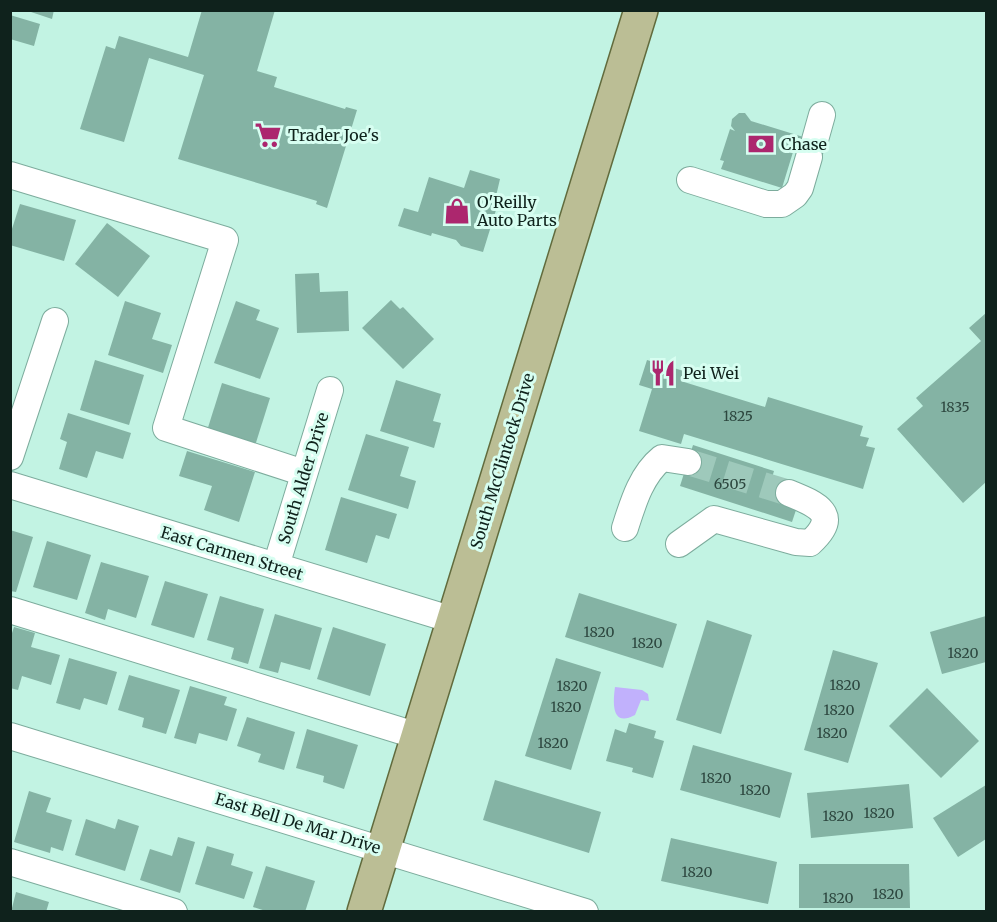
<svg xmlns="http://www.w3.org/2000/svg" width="997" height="922" font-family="Merriweather,serif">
  <rect width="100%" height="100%" fill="#c2f3e3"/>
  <path fill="#c1b1fc" d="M615 687 642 690 648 694 649 701 641 700 635 715C611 728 613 702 615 687Z"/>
  <g fill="#84b3a4">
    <path d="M25 10H54L52 19Z"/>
    <path d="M202 10H275L257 71 277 77 274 87 345 109 346 107 357 110 327 208 316 204 317 201 178 159 204 75 149 58 124 142 80 129 106 46 115 49 119 36 188 57Z"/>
    <path d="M10 15 40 24 34 46 10 39Z"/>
    <path d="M739 113H745L751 121 826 144 821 161 793 152 782 188 721 169 724 161 720 160 730 129 735 131 731 126 732 119Z"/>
    <path d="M470 170 500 179 493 209 496 210 483 252 461 246 456 240 432 233 431 236 398 226 404 208 418 212 429 177 464 188Z"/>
    <path d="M20 204 76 220 64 261 10 245V235Z"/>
    <path d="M107 223 150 256 118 297 75 264Z"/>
    <path d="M319 273 320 292 348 291 349 331 297 333 295 274Z"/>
    <path d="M391 300 400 309 403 307 434 339 403 369 362 328Z"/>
    <path d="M125 301 161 313 152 339 172 345 163 373 108 355Z"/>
    <path d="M236 301 260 310 256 320 279 328 260 379 214 363Z"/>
    <path d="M986 313V482L963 503 897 429 923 406 916 398 981 341 969 328Z"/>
    <path d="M95 360 144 375 129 425 80 410Z"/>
    <path d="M647 360 687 372 684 382 765 407 768 397 863 426 860 436 869 438 866 446 875 448 863 489 684 434 681 444 639 431 652 389 639 385Z"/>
    <path d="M396 380 441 394 433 421 441 423 434 448 380 431Z"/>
    <path d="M222 383 270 398 254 449 206 434Z"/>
    <path d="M68 413 131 433 123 459 96 451 87 478 59 469 67 442 60 439Z"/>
    <path d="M366 434 409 447 400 476 416 481 408 509 348 490Z"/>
    <path d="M693 445 774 471 771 481 791 488 797 507 792 522 680 486Z"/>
    <path d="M187 451 255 472 239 522 204 510 212 486 179 476Z"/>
    <path d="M341 497 397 514 389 539 376 535 367 563 325 550Z"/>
    <path d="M10 530 33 537 16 592 10 591Z"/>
    <path d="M47 541 91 555 77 600 33 587Z"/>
    <path d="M101 562 149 576 136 618 108 609 105 620 85 613Z"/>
    <path d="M165 581 208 594 194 638 151 625Z"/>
    <path d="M579 593 677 624 663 668 565 637Z"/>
    <path d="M220 596 264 609 248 664 231 659 234 648 207 640Z"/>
    <path d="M275 614 322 628 310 670 281 662 278 673 259 668Z"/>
    <path d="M986 616V662L942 674 930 632Z"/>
    <path d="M707 620 752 635 721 734 676 720Z"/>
    <path d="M14 627 35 633 31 647 60 655 51 685 22 676 18 690 10 688V639Z"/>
    <path d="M333 627 386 644 370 696 317 679Z"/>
    <path d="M833 650 878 663 848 763 804 750Z"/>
    <path d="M69 658 117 672 107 705 84 698 80 710 56 703Z"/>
    <path d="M556 658 601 672 571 770 525 756Z"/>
    <path d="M129 675 180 690 166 734 142 727 144 718 118 710Z"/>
    <path d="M190 686 227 697 224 705 237 709 227 741 199 733 196 744 174 738Z"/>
    <path d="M927 688 979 741 941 778 889 726Z"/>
    <path d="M247 717 295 732 284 770 258 762 261 754 237 746Z"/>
    <path d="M629 723 656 731 654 738 664 741 653 778 632 772 633 768 606 761 615 729 626 733Z"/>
    <path d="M307 729 358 745 344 789 323 782 324 776 296 768Z"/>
    <path d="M693 745 792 773 780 818 680 790Z"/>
    <path d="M495 780 601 812 589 853 483 820Z"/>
    <path d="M909 784 913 828 811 838 807 793Z"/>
    <path d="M986 785V839L958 857 933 818Z"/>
    <path d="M29 791 51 798 46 812 72 820 63 851 51 847 50 853 14 842Z"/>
    <path d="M86 819 115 829 118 819 139 826 125 871 75 855Z"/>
    <path d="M178 837 195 842 180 893 140 880 150 849 172 856Z"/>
    <path d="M671 838 777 862 768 904 661 881Z"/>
    <path d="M207 846 234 854 231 865 253 872 244 899 195 884Z"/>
    <path d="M799 864H909L910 908H799Z"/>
    <path d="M266 866 315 881 305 912H269L253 907Z"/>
    <path d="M16 892 49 902 46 912H11Z"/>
  </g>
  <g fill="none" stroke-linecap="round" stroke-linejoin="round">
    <path stroke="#9ec9bb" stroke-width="26" stroke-dasharray="26 13" stroke-linecap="butt" d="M688 462 789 493"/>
    <g stroke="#7dac9d" stroke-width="28">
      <g id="minor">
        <path d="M815 140 822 115"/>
        <path d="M10 175 225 240 166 428 304 473"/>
        <path d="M690 180 766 204H782L795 195 800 188 809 157"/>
        <path d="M10 457 55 321"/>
        <path d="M10 485 453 620"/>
        <path d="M625 528C633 503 641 475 662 458L688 462"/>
        <path d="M679 544 714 519 796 542 810 543C842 514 816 504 789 493"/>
        <path d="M276 566 330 390"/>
        <path d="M10 610 418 736"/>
        <path d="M10 736 585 912"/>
        <path d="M10 862 174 912"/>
      </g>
    </g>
    <g stroke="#616b3d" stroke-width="36">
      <path id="major" d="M364 912 641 10"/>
    </g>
    <use href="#minor" stroke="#fff" stroke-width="26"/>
    <use href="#major" stroke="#bbbe95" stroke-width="33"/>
  </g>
  <defs>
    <g id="supermarket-bare" transform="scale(2.07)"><path d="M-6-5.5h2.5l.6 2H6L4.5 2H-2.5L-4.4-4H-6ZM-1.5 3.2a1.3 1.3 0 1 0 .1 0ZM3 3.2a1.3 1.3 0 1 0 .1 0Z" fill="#ac276e" stroke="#d7fef1" stroke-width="2.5" paint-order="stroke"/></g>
    <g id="bank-bare" transform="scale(2.07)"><path d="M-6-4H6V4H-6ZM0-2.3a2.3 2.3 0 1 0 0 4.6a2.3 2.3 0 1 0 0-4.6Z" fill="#ac276e" stroke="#d7fef1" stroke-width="2.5" paint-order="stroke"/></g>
    <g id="shop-bare" transform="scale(2.07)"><path d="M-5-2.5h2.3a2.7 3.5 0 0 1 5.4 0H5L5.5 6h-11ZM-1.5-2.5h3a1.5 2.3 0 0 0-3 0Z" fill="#ac276e" stroke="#d7fef1" stroke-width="2.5" paint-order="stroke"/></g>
    <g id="restaurant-bare" transform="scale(2.07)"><path d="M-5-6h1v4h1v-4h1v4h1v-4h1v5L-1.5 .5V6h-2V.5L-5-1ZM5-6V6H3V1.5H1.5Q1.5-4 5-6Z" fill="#ac276e" stroke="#d7fef1" stroke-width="2.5" paint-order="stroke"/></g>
  </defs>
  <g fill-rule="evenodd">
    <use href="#supermarket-bare" x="268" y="135"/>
    <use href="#bank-bare" x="761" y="144"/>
    <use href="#shop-bare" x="457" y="211"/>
    <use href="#restaurant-bare" x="663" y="373"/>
  </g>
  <g text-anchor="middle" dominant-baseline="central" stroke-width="6" stroke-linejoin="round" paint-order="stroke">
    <g font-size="14" fill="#2c463e">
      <text x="955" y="407">1835</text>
      <text x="738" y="416">1825</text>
      <text x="730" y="484">6505</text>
      <text x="599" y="632">1820</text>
      <text x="647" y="643">1820</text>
      <text x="963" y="653">1820</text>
      <text x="845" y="685">1820</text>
      <text x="572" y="686">1820</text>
      <text x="566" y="707">1820</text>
      <text x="839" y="710">1820</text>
      <text x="832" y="733">1820</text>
      <text x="553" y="743">1820</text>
      <text x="716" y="778">1820</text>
      <text x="755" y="790">1820</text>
      <text x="879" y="813">1820</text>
      <text x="838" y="816">1820</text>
      <text x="697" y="872">1820</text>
      <text x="888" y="894">1820</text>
      <text x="838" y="898">1820</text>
    </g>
    <g font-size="16" fill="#0f221c" stroke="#d7fef1" text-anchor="start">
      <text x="288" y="135">Trader Joe's</text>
      <text x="781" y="144">Chase</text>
      <text x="477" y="202">O'Reilly<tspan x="477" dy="18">Auto Parts</tspan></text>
      <text x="683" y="373">Pei Wei</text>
    </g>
    <g font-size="16" fill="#0f221c" stroke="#d7fef1">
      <text transform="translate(502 461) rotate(-73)">South McClintock Drive</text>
      <text transform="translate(303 478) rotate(-73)">South Alder Drive</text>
      <text transform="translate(232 553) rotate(17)">East Carmen Street</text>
      <text transform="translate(298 823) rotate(17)">East Bell De Mar Drive</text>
    </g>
  </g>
  <rect width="997" height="922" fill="none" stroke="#0f221c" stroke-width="24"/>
</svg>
